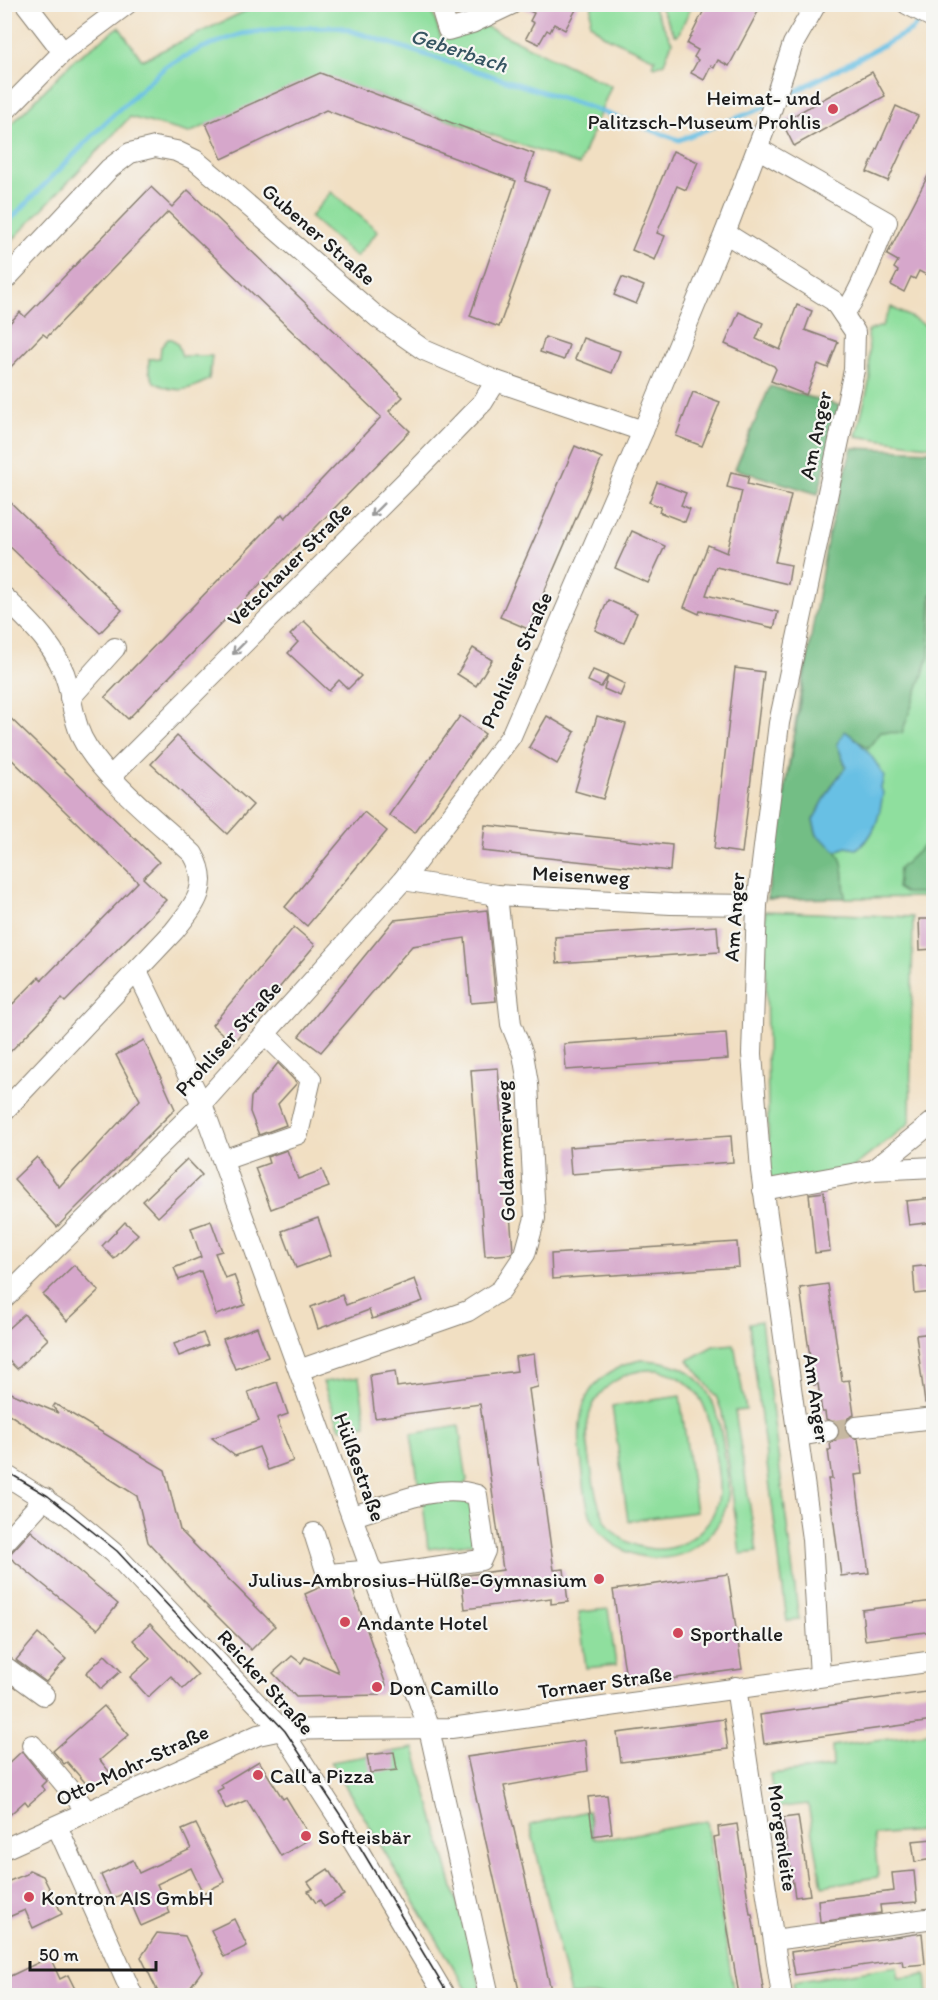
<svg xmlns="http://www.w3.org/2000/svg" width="938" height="2000" font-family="Itim,sans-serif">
  <rect width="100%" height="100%" fill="#f6f6f2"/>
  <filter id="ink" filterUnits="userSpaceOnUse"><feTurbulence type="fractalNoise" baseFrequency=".0167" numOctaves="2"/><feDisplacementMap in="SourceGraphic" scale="12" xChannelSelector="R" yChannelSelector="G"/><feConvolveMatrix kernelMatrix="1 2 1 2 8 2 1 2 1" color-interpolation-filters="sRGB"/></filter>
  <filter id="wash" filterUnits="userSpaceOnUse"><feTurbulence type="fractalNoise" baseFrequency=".008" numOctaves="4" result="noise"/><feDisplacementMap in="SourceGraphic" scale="24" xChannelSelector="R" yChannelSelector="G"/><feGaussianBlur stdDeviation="1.35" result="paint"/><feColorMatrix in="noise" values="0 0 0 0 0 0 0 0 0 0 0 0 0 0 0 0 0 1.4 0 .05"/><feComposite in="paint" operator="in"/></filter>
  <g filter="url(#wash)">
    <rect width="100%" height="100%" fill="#f1dfc2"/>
    <g fill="#8fdf9e" stroke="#567e5d" stroke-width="1.5" fill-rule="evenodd">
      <path d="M258 5H430L441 38 483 25 611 86 579 165 319 75 189 133 130 117 5 248V131L74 60 119 27 142 60Z"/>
      <path d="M592 5H652L672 42 664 63 655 67 652 65 655 59 603 35 590 23Z"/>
      <path d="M659 5H692L678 35H675Z"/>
      <path d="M331 192 378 231 356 257 310 217Z"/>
      <path d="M891 307 933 329V447L856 436 870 379 868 331 882 326Z"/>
      <path d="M168 339H172L178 345 182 356H212L209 379C190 391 175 394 154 382L149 371V359L160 358 161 347Z"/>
      <path d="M933 452V897L767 899 805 663Z"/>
      <path d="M765 911 913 917 910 1123 842 1176 769 1180Z"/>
      <path d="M761 1321 799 1620 787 1621 749 1323Z"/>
      <path d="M734 1344 746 1410 735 1411 757 1552 740 1554 722 1412 716 1396 688 1360 713 1346Z"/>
      <path d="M640 1360C702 1360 717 1396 724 1451 726 1466 730 1482 728 1496 725 1518 712 1536 694 1548 660 1570 610 1555 592 1519 585 1503 584 1483 582 1465 574 1412 582 1375 640 1360ZM658 1370C702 1379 710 1414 715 1452 717 1466 720 1480 719 1493 716 1525 685 1552 653 1549 604 1544 597 1507 591 1467 589 1452 585 1436 588 1421 594 1387 626 1368 658 1370Z"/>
      <path d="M359 1377 366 1425 340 1428 323 1382Z"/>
      <path d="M680 1396 696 1512 628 1521 612 1406Z"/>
      <path d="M459 1426 467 1480 463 1487 420 1493 411 1434Z"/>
      <path d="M463 1497 471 1503 476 1543 428 1549 423 1502Z"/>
      <path d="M608 1609 616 1665 586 1668 579 1612Z"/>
      <path d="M933 1732V1830L874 1835 878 1877 822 1886 808 1804 775 1808 770 1774 833 1767 832 1746Z"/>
      <path d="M414 1748 483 1995H470L331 1762Z"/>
      <path d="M588 1811 593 1838H612L707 1821 734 1995H570L530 1825Z"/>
      <path d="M897 1966 899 1978 926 1975 928 1995H795L793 1982Z"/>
    </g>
    <g fill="#73be85" stroke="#486d50" stroke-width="1.5">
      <path d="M770 386 841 406 818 494 735 469Z"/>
      <path d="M852 448 933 451 934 592 931 595 929 657 902 733 881 732 868 748 845 731 837 744 846 767 833 784 813 820 817 835C847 853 843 865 845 898L767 899 828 536Z"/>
      <path d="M933 837V893H905L897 888 899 869Z"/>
    </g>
    <path fill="#67c0e4" stroke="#426e80" stroke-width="1.5" d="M845 731C864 745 872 755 884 776L881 788 883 793C880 813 876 838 856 849L846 847 837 851 817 835 813 820 833 784 846 767 837 744Z"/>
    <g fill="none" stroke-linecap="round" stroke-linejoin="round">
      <g stroke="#67c0e4" stroke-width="5">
        <path d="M781 99 912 30 923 17"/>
        <path d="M4 226 105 123 166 66 202 48 241 34 284 28 339 27 583 105 679 140 768 106"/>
      </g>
    </g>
    <g id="blocks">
      <g fill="#d6a7cb">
        <path d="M524 4H579L565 30 554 24 550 32 547 30 539 44 526 38 534 23 530 21 534 13 523 8Z"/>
        <path d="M707 4H762L729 66 718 60 714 68 711 66 704 80 691 73 698 60 694 57 698 50 687 44Z"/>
        <path d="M872 72 885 96 794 146 782 122Z"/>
        <path d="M320 73 534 154 525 181 549 189 499 327 470 316 516 181 326 110 222 159 206 124Z"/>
        <path d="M896 106 918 116 888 181 867 172Z"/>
        <path d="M673 151 698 162 686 190 677 186 657 233 665 236 655 260 632 250Z"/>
        <path d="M933 166V270L930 277 919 271 915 279 911 277 904 292 891 285 898 271 894 268 898 261 887 255Z"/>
        <path d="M151 187 172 207 188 190 403 397 389 411 410 431 128 719 105 697 282 514 285 518 381 417 168 212 47 337 43 334 4 374V329L20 312 25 317Z"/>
        <path d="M622 277 644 286 636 304 614 295Z"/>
        <path d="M797 305 812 311 805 330 838 342 828 368 818 364 806 395 771 381 776 369 774 366 725 344 739 312 763 323 756 339 780 350Z"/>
        <path d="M545 337 569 345 564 360 540 352Z"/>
        <path d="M583 338 620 351 612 373 575 359Z"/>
        <path d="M693 392 720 402 702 446 676 436Z"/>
        <path d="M575 446 602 458 528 629 500 617Z"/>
        <path d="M731 472 749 476 747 484 791 495 775 562 791 565 788 584 716 567 706 595 778 612 774 628 700 611 699 614 684 607 708 545 727 553 742 491 727 487Z"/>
        <path d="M657 482 686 493 681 505 690 509 685 522 659 512 661 507 649 502Z"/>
        <path d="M4 496 122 610 100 633 4 541Z"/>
        <path d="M632 531 665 546 648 583 615 568Z"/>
        <path d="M608 600 637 613 624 643 595 630Z"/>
        <path d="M304 621 361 676 348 689 339 680 329 691 288 653 298 642 290 635Z"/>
        <path d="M473 648 492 660 476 686 457 674Z"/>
        <path d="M735 668 764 672 742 853 714 849Z"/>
        <path d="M593 670 608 676 601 687 588 681Z"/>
        <path d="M608 676 625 684 620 696 604 689Z"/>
        <path d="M4 712 159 862 143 878 166 900 65 1002 62 999 4 1058V1013L39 977 42 980 138 882 4 752Z"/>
        <path d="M460 716 485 734 415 833 389 815Z"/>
        <path d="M547 716 575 732 557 764 529 747Z"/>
        <path d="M597 716 626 724 603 799 575 791Z"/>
        <path d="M177 736 253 805 227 834 151 764Z"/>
        <path d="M364 812 387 831 307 926 285 907Z"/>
        <path d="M485 825 672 845 670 871 482 851Z"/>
        <path d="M487 910 496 1001 471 1003 465 938 412 946 321 1052 299 1036 394 920Z"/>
        <path d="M919 919H933V949L920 950Z"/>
        <path d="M717 926 719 952 557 963 555 937Z"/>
        <path d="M294 927 315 945 233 1043 212 1025Z"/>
        <path d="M726 1033 728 1059 566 1070 564 1044Z"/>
        <path d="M144 1040 175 1109 57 1227 14 1179 37 1157 59 1187 140 1100 116 1055Z"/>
        <path d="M278 1063 297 1083 278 1104 286 1125 259 1135 250 1112 251 1097Z"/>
        <path d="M498 1068 513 1251 511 1254 485 1256 471 1070Z"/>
        <path d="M731 1136 733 1162 571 1174 569 1147Z"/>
        <path d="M287 1150 298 1179 322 1170 329 1187 271 1209 255 1168 269 1163 267 1157Z"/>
        <path d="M187 1159 202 1175 158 1217 143 1201Z"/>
        <path d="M824 1192 830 1251 815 1253 809 1194Z"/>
        <path d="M933 1198V1222L909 1225 906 1201Z"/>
        <path d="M318 1218 331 1255 296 1268 282 1231Z"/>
        <path d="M211 1221 222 1251 215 1253 225 1278 234 1275 245 1305 216 1315 201 1271 179 1280 174 1268 201 1257 191 1228Z"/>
        <path d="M125 1222 138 1234 114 1259 102 1246Z"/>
        <path d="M737 1242 739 1267 552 1279 551 1254Z"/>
        <path d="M74 1265 99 1291 67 1321 43 1295Z"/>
        <path d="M933 1265V1292L915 1294 913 1267Z"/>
        <path d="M415 1279 423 1301 372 1319 369 1310 318 1329 311 1307 342 1295 346 1305Z"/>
        <path d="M828 1284 842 1381 849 1380 854 1415 848 1418 844 1428 847 1435 858 1439 863 1474 855 1475 869 1573 841 1576 828 1479H832L828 1450H831L830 1443 836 1440 840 1430 837 1423 826 1419 825 1412H822L818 1384 814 1385 800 1288Z"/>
        <path d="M24 1314 48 1339 17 1369 4 1356V1332Z"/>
        <path d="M257 1327 268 1357 235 1369 223 1339Z"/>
        <path d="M203 1333 208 1345 179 1356 174 1344Z"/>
        <path d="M933 1333V1402L925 1403 916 1335Z"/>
        <path d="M534 1354 538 1387 529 1389 554 1570 564 1569 568 1602 551 1604V1598L465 1609 461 1576 503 1570 480 1404 375 1418 370 1375 395 1371 397 1387 517 1371 515 1357Z"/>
        <path d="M277 1382 288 1414 277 1418 293 1461 268 1470 259 1447 235 1456 212 1438 259 1421 248 1392Z"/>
        <path d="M4 1390 58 1413 53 1407 55 1404 165 1470 180 1530 275 1626 251 1650 199 1598 148 1542 137 1496 4 1411Z"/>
        <path d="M31 1531 118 1604 98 1629 8 1556Z"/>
        <path d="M728 1574 742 1669 627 1685 613 1590Z"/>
        <path d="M351 1584 386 1685 380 1695 296 1697 273 1673 292 1656 301 1663 305 1657 338 1672 305 1594 325 1585Z"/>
        <path d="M933 1601V1631L865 1640 862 1610Z"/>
        <path d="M150 1624 198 1675 183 1689 171 1676 148 1697 130 1677 150 1659 133 1640Z"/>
        <path d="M38 1634 66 1659 46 1682 16 1660Z"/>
        <path d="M105 1655 121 1671 101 1689 86 1673Z"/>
        <path d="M933 1691V1721L764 1744 760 1715Z"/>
        <path d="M104 1706 129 1735 100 1760 112 1775 90 1788 67 1762 64 1764 53 1751Z"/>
        <path d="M724 1719 728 1749 621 1762 617 1733Z"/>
        <path d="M585 1740 588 1771 504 1786 551 1990 520 1995 467 1757Z"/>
        <path d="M22 1751 46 1781 41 1786 45 1790 28 1805 25 1801 4 1820V1768Z"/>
        <path d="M394 1752 397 1770 370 1773 367 1755Z"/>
        <path d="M259 1761 283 1799 286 1797 311 1838 281 1856 247 1800 226 1809 217 1791 223 1788 221 1784Z"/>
        <path d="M607 1795 612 1833 593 1836 588 1797Z"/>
        <path d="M798 1816 810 1895 795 1897 783 1818Z"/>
        <path d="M196 1824 225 1882 203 1893 191 1868 157 1884 170 1913 141 1926 126 1892 112 1899 101 1875 133 1860 139 1873 191 1849 182 1830Z"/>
        <path d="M737 1824 750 1914H752L764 1995H739L723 1901 714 1837 719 1836 718 1827Z"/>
        <path d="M933 1839V1859L915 1862 912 1841Z"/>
        <path d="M328 1869 344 1895 324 1907 320 1900 316 1903 308 1891 313 1889 308 1882Z"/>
        <path d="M29 1870 43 1876 62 1914 33 1928 25 1910 4 1919V1883L27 1874Z"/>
        <path d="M914 1871 917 1902 880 1905 881 1913 820 1922 818 1900 894 1891 892 1873Z"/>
        <path d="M234 1919 247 1946 224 1957 211 1930Z"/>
        <path d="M157 1933 185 1936 202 1971 185 1994 158 1992 141 1957Z"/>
        <path d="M922 1933 925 1964 903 1966 902 1960 795 1975 791 1952Z"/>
        <path d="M50 1957 60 1979 68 1975 78 1995H4V1979Z"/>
      </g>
    </g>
  </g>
  <g filter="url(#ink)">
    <use href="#blocks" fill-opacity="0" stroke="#867e6f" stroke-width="1.5"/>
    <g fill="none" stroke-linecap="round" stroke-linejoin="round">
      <path stroke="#c6b8a1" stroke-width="20" stroke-dasharray="20 10" stroke-linecap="butt" d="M828 1431 856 1427"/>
      <g stroke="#867e6f" stroke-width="22">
        <g id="minor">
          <path d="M26 4 63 52"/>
          <path d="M440 4 448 30 472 23 512 4"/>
          <path d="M907 4 934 18"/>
          <path d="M4 112 63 52 127 4"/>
          <path d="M757 148 887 222C876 247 860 296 843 314"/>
          <path d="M725 233 834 301 855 332 854 370 779 723 757 905 752 1054 761 1171 812 1539 820 1676"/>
          <path d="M4 281 109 169 130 153 155 147 176 151 195 160 220 181 377 317 424 350 496 381 643 431"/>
          <path d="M4 597C31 623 58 647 68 685 72 703 74 721 82 738 102 778 160 823 193 854 212 886 194 906 174 931L4 1111"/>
          <path d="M70 698 115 648"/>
          <path d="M111 776 419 468 483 402 496 381"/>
          <path d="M403 880 497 895 671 904 757 905"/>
          <path d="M137 971 202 1104 429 1729 489 1996"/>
          <path d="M223 1160 298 1134 311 1079 265 1034"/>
          <path d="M873 1170 934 1167"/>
          <path d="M763 1190 873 1170 934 1121"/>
          <path d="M4 1299 202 1104 403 880 511 736 643 431 725 233 768 120 793 44 816 4"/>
          <path d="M299 1370 468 1311 501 1290 525 1254 535 1218 528 1083 523 1054 511 1024 497 895"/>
          <path d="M856 1427 934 1418"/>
          <path d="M799 1436 828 1431"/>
          <path d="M4 1474 67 1514 114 1553 282 1730 348 1833 445 1996"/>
          <path d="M353 1516C391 1505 437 1482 477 1495L485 1551 481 1560 374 1576"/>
          <path d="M314 1533 326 1571 329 1574 373 1570"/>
          <path d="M4 1543 45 1498"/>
          <path d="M4 1666 44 1695"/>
          <path d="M736 1687 782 1996"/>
          <path d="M32 1745 88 1812"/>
          <path d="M57 1826 133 1996"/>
          <path d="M4 1849 258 1735 282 1730 332 1729 451 1728 934 1661"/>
          <path d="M774 1940 934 1918"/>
        </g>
      </g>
      <use href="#minor" stroke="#fff" stroke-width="20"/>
      <path stroke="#1c1c1c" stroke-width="1.5" d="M4 1470 48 1496 117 1551 285 1731 345 1822 449 1996"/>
    </g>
    <defs><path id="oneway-shaft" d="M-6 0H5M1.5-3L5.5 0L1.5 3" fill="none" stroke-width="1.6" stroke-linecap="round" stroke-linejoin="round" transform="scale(1.5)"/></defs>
    <g stroke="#999">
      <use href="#oneway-shaft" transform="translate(377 510) rotate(135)"/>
      <use href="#oneway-shaft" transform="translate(239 648) rotate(135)"/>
    </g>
  </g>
  <g fill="#d1495b" stroke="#f6f6f2" stroke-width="2">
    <circle cx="833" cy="109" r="6"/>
    <circle cx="599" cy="1579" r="6"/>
    <circle cx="345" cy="1622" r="6"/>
    <circle cx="678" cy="1633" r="6"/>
    <circle cx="377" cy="1687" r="6"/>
    <circle cx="258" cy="1775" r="6"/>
    <circle cx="306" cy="1836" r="6"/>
    <circle cx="29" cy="1897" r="6"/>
  </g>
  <g text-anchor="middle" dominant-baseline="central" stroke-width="4.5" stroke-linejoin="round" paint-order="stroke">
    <g font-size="21" fill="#1c1c1c" stroke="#f6f6f2" text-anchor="start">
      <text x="821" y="97" text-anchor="end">Heimat- und<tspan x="821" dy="24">Palitzsch-Museum Prohlis</tspan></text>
      <text x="587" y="1579" text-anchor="end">Julius-Ambrosius-Hülße-Gymnasium</text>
      <text x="357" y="1622">Andante Hotel</text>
      <text x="690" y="1633">Sporthalle</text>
      <text x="389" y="1687">Don Camillo</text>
      <text x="270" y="1775">Call a Pizza</text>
      <text x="318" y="1836">Softeisbär</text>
      <text x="41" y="1897">Kontron AIS GmbH</text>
    </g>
    <g font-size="21" fill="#1c1c1c" stroke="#f6f6f2">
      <text transform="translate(319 234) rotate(41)">Gubener Straße</text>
      <text transform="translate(815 435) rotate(-78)">Am Anger</text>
      <text transform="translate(289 564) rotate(-45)">Vetschauer Straße</text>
      <text transform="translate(516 660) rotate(-66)">Prohliser Straße</text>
      <text transform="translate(581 875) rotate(3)">Meisenweg</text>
      <text transform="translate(734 917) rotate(-86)">Am Anger</text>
      <text transform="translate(228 1038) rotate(-48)">Prohliser Straße</text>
      <text transform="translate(505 1151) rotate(-92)">Goldammerweg</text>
      <text transform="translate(817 1398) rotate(82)">Am Anger</text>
      <text transform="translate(360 1467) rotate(70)">Hülßestraße</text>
      <text transform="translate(266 1682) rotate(48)">Reicker Straße</text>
      <text transform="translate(605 1682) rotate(-8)">Tornaer Straße</text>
      <text transform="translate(132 1765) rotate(-25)">Otto-Mohr-Straße</text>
      <text transform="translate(783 1838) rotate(82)">Morgenleite</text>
    </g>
    <g font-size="22" font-style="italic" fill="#365562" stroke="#f6f6f2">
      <text transform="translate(459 50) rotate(18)">Geberbach</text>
    </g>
  </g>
  <rect width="938" height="2000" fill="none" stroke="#f6f6f2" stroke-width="24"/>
  <path d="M30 1961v9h126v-9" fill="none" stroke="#1c1c1c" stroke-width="3"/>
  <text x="39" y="1961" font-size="18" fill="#1c1c1c" stroke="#f6f6f2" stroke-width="4.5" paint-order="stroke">50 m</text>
</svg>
